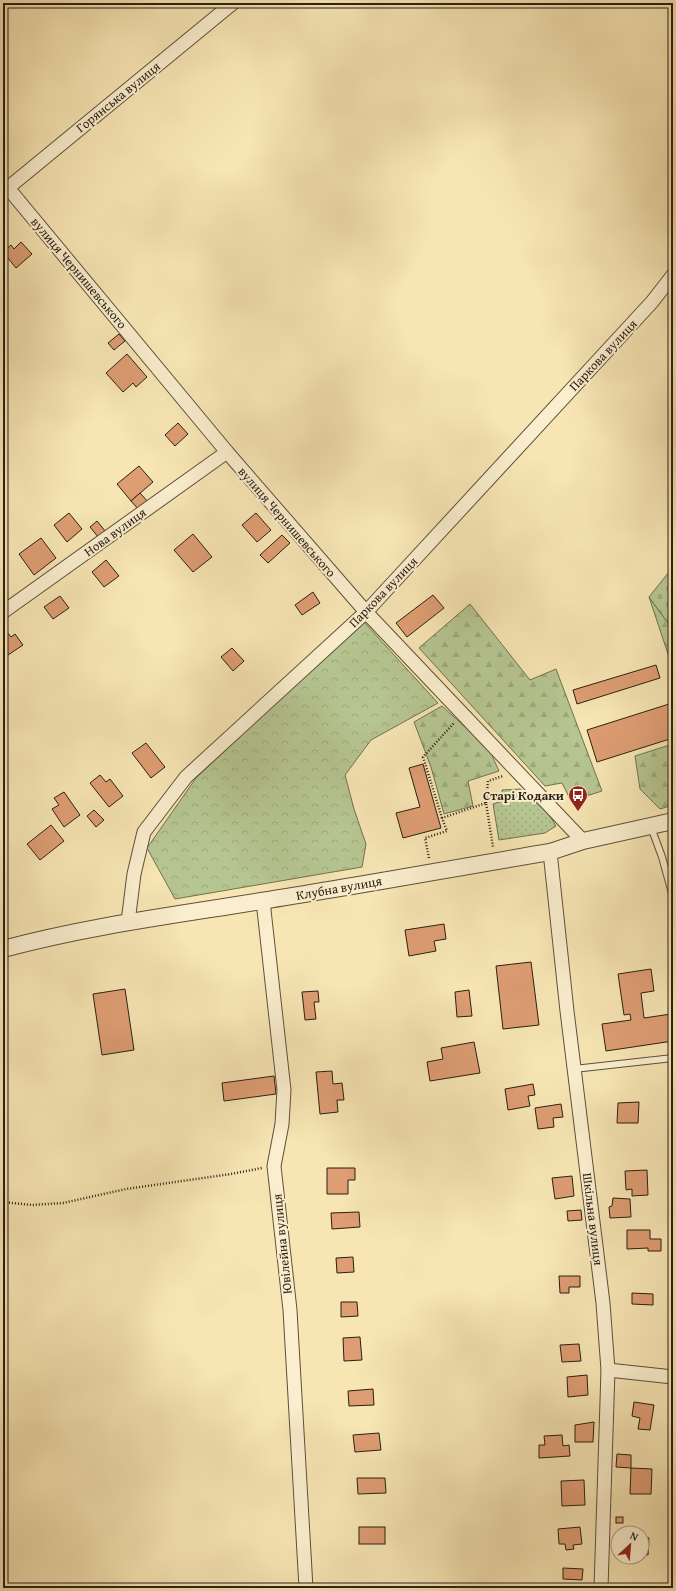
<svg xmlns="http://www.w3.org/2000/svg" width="676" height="1591" font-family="'Gentium Book Plus',serif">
  <defs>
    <pattern id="grass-dots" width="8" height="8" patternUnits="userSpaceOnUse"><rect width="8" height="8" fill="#b6c692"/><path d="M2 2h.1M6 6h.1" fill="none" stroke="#9daa7d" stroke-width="1.8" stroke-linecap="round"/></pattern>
    <pattern id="forest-firs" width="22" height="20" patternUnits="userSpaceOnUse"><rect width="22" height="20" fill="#b6c692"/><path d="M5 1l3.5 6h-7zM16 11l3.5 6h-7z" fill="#9daa7d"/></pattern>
    <pattern id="cemetery-stones" width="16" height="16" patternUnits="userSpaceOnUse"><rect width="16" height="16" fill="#b6c692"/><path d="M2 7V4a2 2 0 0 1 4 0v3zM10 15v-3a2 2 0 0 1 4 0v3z" fill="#9daa7d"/></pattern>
    <pattern id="park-crowns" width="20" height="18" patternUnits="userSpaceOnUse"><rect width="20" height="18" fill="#b6c692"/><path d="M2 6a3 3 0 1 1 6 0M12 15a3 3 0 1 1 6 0" fill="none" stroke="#9daa7d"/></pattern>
  </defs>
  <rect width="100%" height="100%" fill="#f7e5b4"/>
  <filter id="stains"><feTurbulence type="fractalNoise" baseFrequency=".005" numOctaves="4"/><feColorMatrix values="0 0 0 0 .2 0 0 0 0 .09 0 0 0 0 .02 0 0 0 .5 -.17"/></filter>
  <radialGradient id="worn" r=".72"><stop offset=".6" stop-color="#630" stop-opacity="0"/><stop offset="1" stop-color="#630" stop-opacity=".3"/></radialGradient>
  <path fill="url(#grass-dots)" stroke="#707252" d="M520 789 548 813 556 826 545 833 499 840 493 804 503 801 502 790Z"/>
  <g fill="url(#forest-firs)" stroke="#707252">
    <path d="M649 597 673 630V668L671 663Z"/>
    <path d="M470 604 530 680 556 669 602 791 571 801 562 783 545 786 419 648Z"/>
    <path d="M442 706 489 749 499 771 468 781 473 806 444 814 431 767 414 722Z"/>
    <path d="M673 744V805L660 809 640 789 635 756Z"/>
  </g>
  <path fill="url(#cemetery-stones)" stroke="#707252" d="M673 567V630L649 597Z"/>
  <path fill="url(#park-crowns)" stroke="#707252" d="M363 621 438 703 371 740 345 775 354 809 366 844 362 867 175 899 147 848 196 778Z"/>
  <g fill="#de9d73" stroke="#2b1f13">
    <path d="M21 242 32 254 16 268 3 252 11 245 14 249Z"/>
    <path d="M119 334 125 341 114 350 108 343Z"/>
    <path d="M127 354 147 377 136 387 133 383 123 392 106 373Z"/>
    <path d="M178 423 188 434 175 446 165 435Z"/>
    <path d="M139 466 153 482 131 501 117 484Z"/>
    <path d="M140 493 149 503 139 510 131 501Z"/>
    <path d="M69 513 82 529 67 542 54 525Z"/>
    <path d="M256 513 271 530 257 542 242 525Z"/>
    <path d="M97 521 106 532 99 538 90 527Z"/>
    <path d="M193 534 212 557 193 572 174 550Z"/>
    <path d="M282 535 290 543 268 563 260 555Z"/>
    <path d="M41 538 56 558 34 575 19 554Z"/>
    <path d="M106 560 119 576 104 587 92 572Z"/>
    <path d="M313 592 320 603 302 615 295 605Z"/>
    <path d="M433 595 444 608 407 637 396 623Z"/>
    <path d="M60 596 69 608 53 619 44 607Z"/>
    <path d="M7 632 11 637 15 634 23 645 5 657 3 654V635Z"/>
    <path d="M232 648 244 661 233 671 221 657Z"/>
    <path d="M656 665 660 678 577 704 573 690Z"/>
    <path d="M669 704 673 718V738L597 762 587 730Z"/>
    <path d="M146 743 165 767 151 778 132 753Z"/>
    <path d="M423 764 441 828 403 838 396 813 420 807 409 768Z"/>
    <path d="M100 775 106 782 110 779 123 796 109 807 90 783Z"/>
    <path d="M64 792 80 815 64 827 52 809 59 805 54 798Z"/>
    <path d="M94 810 104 820 96 827 87 816Z"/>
    <path d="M51 825 64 841 40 860 27 844Z"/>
    <path d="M444 924 446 939 434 941 436 951 409 956 405 930Z"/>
    <path d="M531 962 539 1025 503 1029 496 966Z"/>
    <path d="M651 969 654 991 641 993 644 1018 671 1014 673 1041 606 1051 602 1024 631 1020 630 1014 624 1015 618 974Z"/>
    <path d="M125 989 134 1050 102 1055 93 994Z"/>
    <path d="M469 990 472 1016 457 1017 455 992Z"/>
    <path d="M318 991 319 1002H314L316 1019 305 1020 302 992Z"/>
    <path d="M474 1042 480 1073 430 1081 427 1062 443 1059 441 1048Z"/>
    <path d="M332 1071 333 1084 342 1083 344 1100H337L338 1112 320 1114 316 1072Z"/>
    <path d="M274 1076 276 1094 224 1101 222 1083Z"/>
    <path d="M533 1084 535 1095 528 1096 530 1106 508 1110 505 1089Z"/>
    <path d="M639 1102 638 1123H617L618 1103Z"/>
    <path d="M561 1104 563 1117 553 1118 554 1127 538 1129 535 1108Z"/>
    <path d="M327 1168H355V1180H348V1194H327Z"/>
    <path d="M647 1170 648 1195 632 1196V1189L626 1190 625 1171Z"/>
    <path d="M572 1176 574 1196 555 1199 552 1178Z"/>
    <path d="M613 1198 630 1199 631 1217 610 1218 609 1207 612 1206Z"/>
    <path d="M581 1210 582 1220 568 1221 567 1211Z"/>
    <path d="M359 1212 360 1227 332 1229 331 1213Z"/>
    <path d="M627 1230H650V1239H661V1251H648V1248L627 1249Z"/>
    <path d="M353 1257 354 1272 337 1273 336 1258Z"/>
    <path d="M559 1276H580V1287H569V1293H560Z"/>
    <path d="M632 1293 653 1294V1305L632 1304Z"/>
    <path d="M341 1302H357L358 1316 341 1317Z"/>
    <path d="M360 1337 362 1360 344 1361 343 1338Z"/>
    <path d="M579 1344 581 1361 562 1362 560 1345Z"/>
    <path d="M587 1375 588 1395 568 1397 567 1377Z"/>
    <path d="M373 1389 374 1405 349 1406 348 1391Z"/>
    <path d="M634 1402 654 1405 650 1430 638 1429 640 1418 632 1416Z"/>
    <path d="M594 1422 593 1442H575V1425Z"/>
    <path d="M379 1433 381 1450 355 1452 353 1435Z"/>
    <path d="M562 1435 563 1446 569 1445 570 1456 539 1458V1445H545L544 1436Z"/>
    <path d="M617 1454 631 1455V1468L616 1467Z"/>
    <path d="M631 1468 652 1469 651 1494H630Z"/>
    <path d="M357 1478H385L386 1493 358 1494Z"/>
    <path d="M584 1480 585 1505 562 1506 561 1481Z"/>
    <rect x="616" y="1517" width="7" height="6"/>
    <rect x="359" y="1527" width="26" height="17"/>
    <path d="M580 1527 582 1544 573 1545 574 1549 566 1550 565 1544H559L558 1529Z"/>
    <path d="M642 1537 649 1538 648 1555 642 1554Z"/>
    <path d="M563 1568 583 1569 582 1580 563 1579Z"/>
    <path d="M360 1584H389V1588H361Z"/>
  </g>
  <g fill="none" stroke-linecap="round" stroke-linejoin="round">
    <g stroke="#5e503b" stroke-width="8">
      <g id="service">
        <path d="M651 827 662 857 673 897"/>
        <path d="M574 1069 673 1058"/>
      </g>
    </g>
    <g stroke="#5e503b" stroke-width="15">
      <g id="minor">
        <path d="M8 188 227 452 366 612 583 841"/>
        <path d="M3 192 233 3"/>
        <path d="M3 612 227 452"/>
        <path d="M550 852 567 1011 603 1303 608 1370 601 1588"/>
        <path d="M263 901 284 1090 282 1124 274 1166 290 1310 306 1588"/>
        <path d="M128 922 134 874 144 832 186 777 366 612 652 302 673 275"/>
        <path d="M608 1370 673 1377"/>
      </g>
    </g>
    <g stroke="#5e503b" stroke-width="18">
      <path id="tertiary" d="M3 949C88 926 175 915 261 901 358 886 454 868 550 852L583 841 673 821"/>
    </g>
    <g stroke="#2b1f13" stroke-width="2.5" stroke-dasharray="1 2" stroke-linecap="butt">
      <path d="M486 803 488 781 503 776"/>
      <path d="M442 818 423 757 454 723"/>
      <path d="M429 858 425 838 447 831 442 818 486 803 493 847"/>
      <path d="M3 1202 32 1205 63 1203 126 1189 231 1174 262 1168"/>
    </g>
    <use href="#service" stroke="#faeece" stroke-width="6"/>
    <use href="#minor" stroke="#faeece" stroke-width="13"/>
    <use href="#tertiary" stroke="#faeece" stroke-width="16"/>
  </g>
  <defs>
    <g id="bus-pin" transform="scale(1)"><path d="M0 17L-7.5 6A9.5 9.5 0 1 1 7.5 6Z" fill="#8f2418" stroke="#faeece"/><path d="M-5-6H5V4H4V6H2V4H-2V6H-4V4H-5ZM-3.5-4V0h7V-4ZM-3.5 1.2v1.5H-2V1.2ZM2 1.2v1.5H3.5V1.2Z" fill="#fff"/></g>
  </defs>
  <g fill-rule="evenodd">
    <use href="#bus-pin" x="578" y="795"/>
  </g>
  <g text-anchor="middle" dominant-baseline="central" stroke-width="4" stroke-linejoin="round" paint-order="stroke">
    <g font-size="13" fill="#2b1f13" stroke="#faeece">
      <text transform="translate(118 97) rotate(-39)">Горянська вулиця</text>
      <text transform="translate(79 273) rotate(50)">вулиця Чернишевського</text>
      <text transform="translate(603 355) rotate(-47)">Паркова вулиця</text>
      <text transform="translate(287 522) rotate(49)">вулиця Чернишевського</text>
      <text transform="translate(115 532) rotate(-36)">Нова вулиця</text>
      <text transform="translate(383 592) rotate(-46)">Паркова вулиця</text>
      <text transform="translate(339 888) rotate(-10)">Клубна вулиця</text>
      <text transform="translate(593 1219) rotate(83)">Шкільна вулиця</text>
      <text transform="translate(282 1244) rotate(-96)">Ювілейна вулиця</text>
    </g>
    <g font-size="13" font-weight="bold" fill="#2b1f13" stroke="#faeece" text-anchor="end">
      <text x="564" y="795">Старі Кодаки</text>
    </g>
  </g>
  <rect width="676" height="1591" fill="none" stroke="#f7e5b4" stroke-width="16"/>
  <rect x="4" y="4" width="668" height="1583" fill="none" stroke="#2b1f13" stroke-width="2"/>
  <rect x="8" y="8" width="660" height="1575" fill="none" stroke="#2b1f13"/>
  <g transform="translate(630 1545) rotate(26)"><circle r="19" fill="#faeece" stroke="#a79b83"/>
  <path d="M0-3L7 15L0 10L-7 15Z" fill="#8f2418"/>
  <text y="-6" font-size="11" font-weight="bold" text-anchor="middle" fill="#2b1f13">N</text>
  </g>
  <rect width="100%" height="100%" filter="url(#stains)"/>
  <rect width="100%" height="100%" fill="url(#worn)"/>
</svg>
